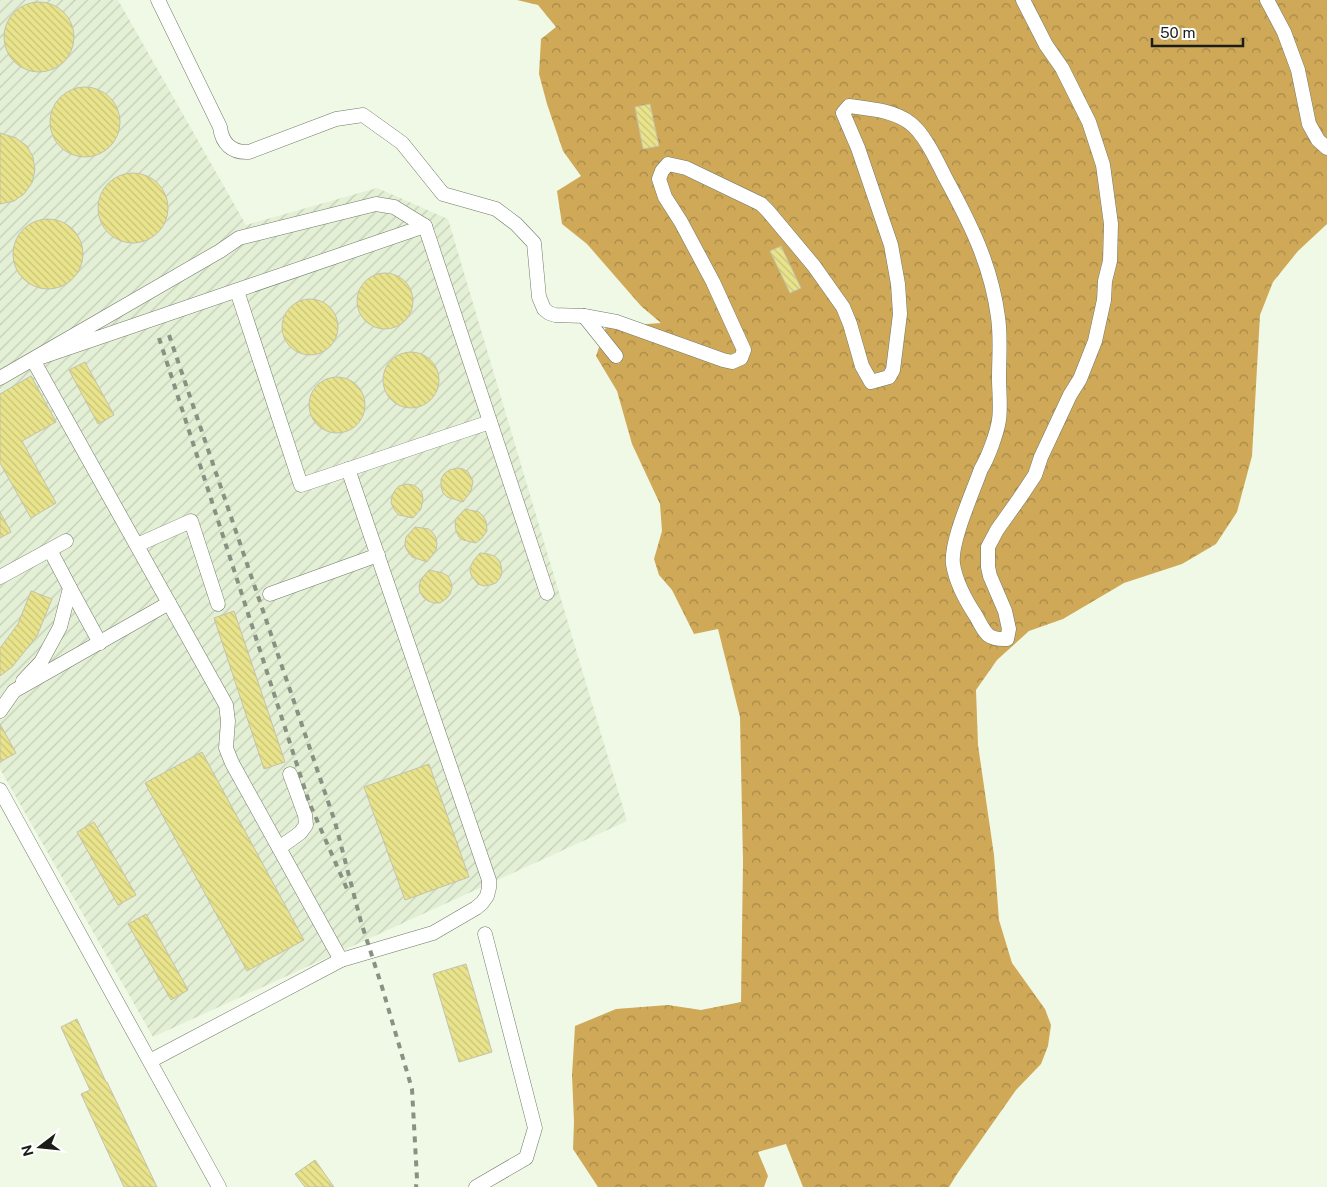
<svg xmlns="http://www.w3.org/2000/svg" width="1327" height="1187" font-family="'Public Sans',sans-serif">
  <defs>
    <pattern id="industrial-furrows" width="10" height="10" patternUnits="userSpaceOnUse" patternTransform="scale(1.25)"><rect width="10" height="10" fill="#e4f0d5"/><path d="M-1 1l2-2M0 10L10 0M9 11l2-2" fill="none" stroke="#c3cdb6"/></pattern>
    <pattern id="forest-crowns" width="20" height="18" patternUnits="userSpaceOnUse" patternTransform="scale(1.25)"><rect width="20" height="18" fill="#cfa958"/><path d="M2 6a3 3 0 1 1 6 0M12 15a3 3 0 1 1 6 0" fill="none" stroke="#a78948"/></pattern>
    <pattern id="building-back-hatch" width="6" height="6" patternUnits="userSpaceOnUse" patternTransform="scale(1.25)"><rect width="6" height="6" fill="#e9e48c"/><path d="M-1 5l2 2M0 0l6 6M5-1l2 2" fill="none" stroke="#c7c378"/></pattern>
  </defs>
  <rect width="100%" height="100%" fill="#f0f9e5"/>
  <path fill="url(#industrial-furrows)" d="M0 0H118L246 225 377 188 448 219 627 821 153 1037 0 769Z"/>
  <path fill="url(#forest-crowns)" d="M517 0H1327V224L1298 251 1273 282 1260 315 1252 456 1237 512 1216 544 1182 564 1124 583 1063 619 1029 631 997 660 976 690 978 745 994 855 999 920 1012 963 1045 1009 1051 1025 1048 1046 1041 1064 1016 1090 957 1174 949 1187H803L786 1144 758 1152 768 1176 764 1187H598L573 1149 574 1122 572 1075 575 1026 616 1009 668 1005 701 1010 741 1002 743 861 740 717 718 629 694 634 672 590 659 575 654 559 662 531 660 504 632 444 617 391 596 356 606 327 661 323 641 306 587 244 562 224 557 191 581 176 563 151 547 104 539 74 541 39 556 27 538 5Z"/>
  <g fill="url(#building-back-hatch)" stroke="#c3c2ae">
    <circle cx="39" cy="37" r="35"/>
    <circle cx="85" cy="122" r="35"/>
    <path d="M650 104 659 146 643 149 635 107Z"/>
    <path d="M0 133 16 138 27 146 33 157 35 170 32 183 24 194 14 201 0 204Z"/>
    <circle cx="133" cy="208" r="35"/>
    <circle cx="48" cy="254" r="35"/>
    <path d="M781 246 801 288 790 293 770 251Z"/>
    <circle cx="385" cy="301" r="28"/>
    <circle cx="310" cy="327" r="28"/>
    <circle cx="411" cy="380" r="28"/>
    <path d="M85 362 114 415 98 424 69 370Z"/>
    <path d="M31 376 56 422 22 441 56 503 31 518 0 463V394Z"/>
    <circle cx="337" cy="405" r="28"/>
    <path d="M457 468 463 469 468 472 473 481 471 491 463 502 447 497 443 493 441 487V479L444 474 449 470Z"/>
    <path d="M407 484 413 485 418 488 422 493 423 499 421 509 413 518 399 515 395 511 391 503 392 496 395 490 399 486Z"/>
    <path d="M465 509 479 512 483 516 486 521 487 531 482 538 476 543 463 540 459 537 456 531 455 523 456 519Z"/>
    <path d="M0 512 11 532 0 538Z"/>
    <path d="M415 527 429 529 433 533 436 538 437 544 436 550 427 562 412 557 406 549 405 543 406 537Z"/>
    <path d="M480 553 488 554 494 556 498 559 501 565 502 573 500 578 496 583 490 585 484 586 478 584 472 577 470 571 471 565 474 560Z"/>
    <path d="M429 570 443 573 448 576 451 582 452 588 450 594 447 598 440 603H434L428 601 423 597 420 592 419 586 421 580Z"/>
    <path d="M31 591 52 599 37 636 12 667 0 676V648L18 624Z"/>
    <path d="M234 611 285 762 264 769 214 618Z"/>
    <path d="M0 724 16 753 0 762Z"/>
    <path d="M202 752 304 940 247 971 145 783Z"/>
    <path d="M429 764 469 877 405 900 364 787Z"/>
    <path d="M94 822 136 895 118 905 77 832Z"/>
    <path d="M146 914 188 990 171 1000 128 924Z"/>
    <path d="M466 964 492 1052 459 1062 433 974Z"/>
    <path d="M77 1019 106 1082H107L157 1187H124L81 1094 90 1090 61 1027Z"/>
    <path d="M315 1160 334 1187H305L295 1174Z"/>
  </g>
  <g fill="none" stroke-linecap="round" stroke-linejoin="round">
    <g stroke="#717967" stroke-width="15">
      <g id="minor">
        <path d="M158 0 220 127C222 144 232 153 249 152L336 119 363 115 402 143 443 194 496 209 516 224 534 243 539 297 544 309 549 313 555 315 584 316 617 322 723 360 732 362 741 358 744 350 713 282 681 222 665 197 659 179 662 171 668 164 686 168 761 204 768 211 814 266 843 307 850 324 862 366 871 382 889 377 893 370 900 314 898 284 891 245 858 148 843 113 849 106C870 109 893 110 910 123 924 133 937 161 945 177 970 223 991 264 998 317 1001 337 999 358 999 378 999 391 1001 407 999 420 997 433 988 458 981 469 973 492 950 542 953 564 956 583 966 601 976 616 985 632 986 640 1007 639L1009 629 1005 611 990 576 988 567V547L997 530 1019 499 1035 475 1041 457 1070 395 1080 379 1095 341 1104 300 1105 281 1110 261 1111 224 1103 165 1089 122 1062 68 1046 45 1023 0"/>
        <path d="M1267 0 1284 32 1298 70 1309 124 1318 140 1327 148"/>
        <path d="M425 226 547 593"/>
        <path d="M237 291 301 485 490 422"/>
        <path d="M584 316 616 356"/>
        <path d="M33 360 226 705 228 721 226 748 232 763 341 960"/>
        <path d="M0 378 220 251 239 238 376 204 394 207 425 226 33 360"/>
        <path d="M137 545 191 521 218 604"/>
        <path d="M0 577 66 541"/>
        <path d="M70 588 100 643"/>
        <path d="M270 594 378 555"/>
        <path d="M23 681 41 662 60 627 70 588 50 550"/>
        <path d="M0 711 14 691 169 603"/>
        <path d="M0 790 219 1187"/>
        <path d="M279 848 300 833 306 825 305 815 290 774"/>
        <path d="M150 1061 341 960 433 933 476 908 482 903 487 896 489 888V880L348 469"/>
        <path d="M476 1187 526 1158 535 1128 485 934"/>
      </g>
    </g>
    <use href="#minor" stroke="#fff" stroke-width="14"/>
    <g stroke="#8a9183" stroke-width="4" stroke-dasharray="6 6" stroke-linecap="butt">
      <path d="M169 335 335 822 361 922 382 987 412 1089 417 1179 416 1187"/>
      <path d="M159 338 309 802 347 889"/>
    </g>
  </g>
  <g transform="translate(40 1147) rotate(254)" stroke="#ffffff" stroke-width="4" paint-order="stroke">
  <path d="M0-4L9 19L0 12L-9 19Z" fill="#1b1e17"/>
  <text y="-8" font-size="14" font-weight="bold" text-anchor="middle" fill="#1b1e17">N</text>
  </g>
  <path d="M1152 38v8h91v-8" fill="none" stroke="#1b1e17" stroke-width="2.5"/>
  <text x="1160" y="38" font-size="15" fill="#1b1e17" stroke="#ffffff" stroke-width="4" paint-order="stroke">50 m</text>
</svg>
